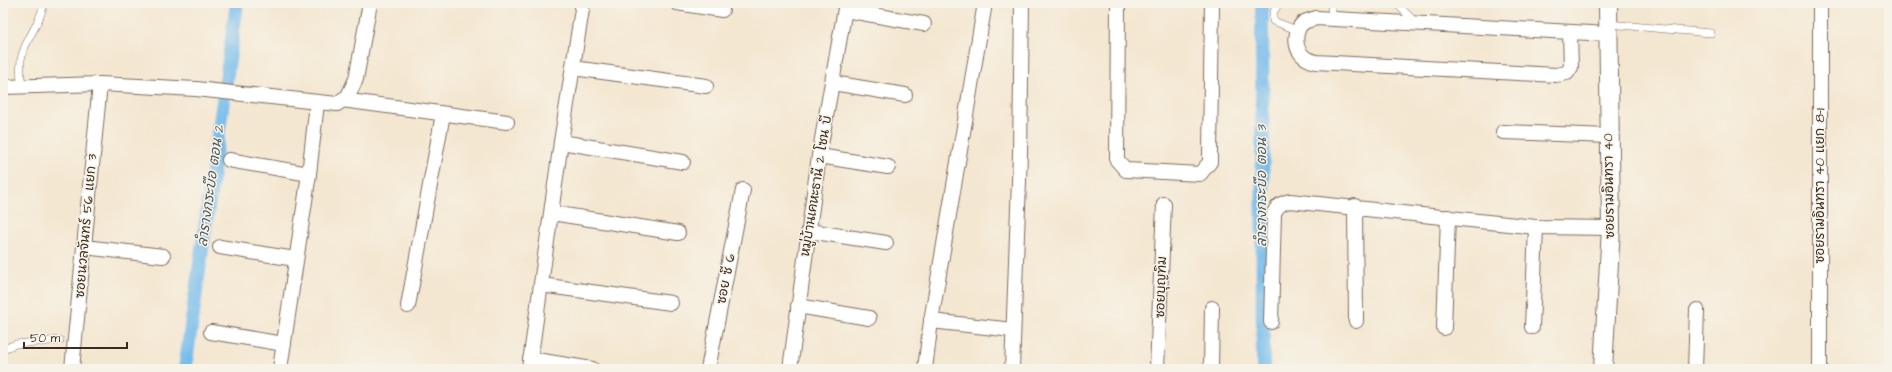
<svg xmlns="http://www.w3.org/2000/svg" width="1892" height="372" font-family="'Architects Daughter','Playpen Sans Thai',sans-serif">
  <rect width="100%" height="100%" fill="#f7f3e8"/>
  <filter id="ink" filterUnits="userSpaceOnUse"><feTurbulence type="fractalNoise" baseFrequency=".025" numOctaves="2"/><feDisplacementMap in="SourceGraphic" scale="8" xChannelSelector="R" yChannelSelector="G"/><feConvolveMatrix kernelMatrix="1 2 1 2 8 2 1 2 1" color-interpolation-filters="sRGB"/></filter>
  <filter id="wash" filterUnits="userSpaceOnUse"><feTurbulence type="fractalNoise" baseFrequency=".012" numOctaves="4" result="noise"/><feDisplacementMap in="SourceGraphic" scale="16" xChannelSelector="R" yChannelSelector="G"/><feGaussianBlur stdDeviation="0.9" result="paint"/><feColorMatrix in="noise" values="0 0 0 0 0 0 0 0 0 0 0 0 0 0 0 0 0 1.4 0 .05"/><feComposite in="paint" operator="in"/></filter>
  <g filter="url(#wash)">
    <rect width="100%" height="100%" fill="#f4e7d1"/>
    <g fill="none" stroke-linecap="round" stroke-linejoin="round">
      <g stroke="#75bbec" stroke-width="14">
        <path d="M1262 3 1263 369"/>
        <path d="M185 369 237 3"/>
      </g>
    </g>
  </g>
  <g filter="url(#ink)">
    <g fill="none" stroke-linecap="round" stroke-linejoin="round">
      <g stroke="#7c6c5d" stroke-width="8">
        <g id="service">
          <path d="M1279 3 1273 13V21L1297 30"/>
          <path d="M1331 3 1332 19"/>
          <path d="M1396 3 1415 22"/>
          <path d="M1608 24 1711 33"/>
          <path d="M21 87C21 77 19 65 22 55 27 37 41 22 44 3"/>
          <path d="M3 349 16 344 60 340"/>
        </g>
      </g>
      <g stroke="#7c6c5d" stroke-width="16">
        <g id="minor">
          <path d="M677 3 722 10"/>
          <path d="M1118 3 1117 160 1126 170 1200 174 1210 162V155L1212 3"/>
          <path d="M845 10 924 24"/>
          <path d="M1570 33 1571 67 1567 73 1556 75 1316 62C1301 59 1294 48 1297 33 1298 30 1300 25 1303 23 1307 20 1312 20 1316 18L1608 34"/>
          <path d="M573 68 706 86"/>
          <path d="M833 83 905 95"/>
          <path d="M3 87 100 84 196 89 337 104 348 96 356 79 370 3"/>
          <path d="M342 100 507 122"/>
          <path d="M1503 132 1609 136"/>
          <path d="M561 142 683 162"/>
          <path d="M819 156 888 167"/>
          <path d="M229 160 309 174"/>
          <path d="M1355 206 1356 321"/>
          <path d="M552 213 678 233"/>
          <path d="M809 231 886 243"/>
          <path d="M84 247 163 256"/>
          <path d="M220 247 295 259"/>
          <path d="M541 285 671 303"/>
          <path d="M408 306 443 114"/>
          <path d="M798 306 869 318"/>
          <path d="M931 321 1013 330"/>
          <path d="M1271 322 1274 213C1278 205 1281 203 1290 201L1536 227 1611 228"/>
          <path d="M1532 327 1536 227"/>
          <path d="M1444 328 1448 217"/>
          <path d="M211 332 284 344"/>
          <path d="M530 359 592 369"/>
          <path d="M72 369 100 84"/>
          <path d="M280 369 309 174 317 103"/>
          <path d="M529 369 561 142 583 3"/>
          <path d="M708 369 743 190"/>
          <path d="M790 369 819 156 846 3"/>
          <path d="M925 369 931 321 985 3"/>
          <path d="M1012 369 1020 154 1022 3"/>
          <path d="M1157 369 1164 204"/>
          <path d="M1211 369 1212 308"/>
          <path d="M1695 369 1697 310"/>
          <path d="M1820 369V3"/>
        </g>
      </g>
      <g stroke="#7c6c5d" stroke-width="20">
        <path id="tertiary" d="M1603 369 1611 228 1608 3"/>
      </g>
      <use href="#service" stroke="#fff" stroke-width="7"/>
      <use href="#minor" stroke="#fff" stroke-width="14"/>
      <use href="#tertiary" stroke="#fff" stroke-width="18"/>
    </g>
  </g>
  <g text-anchor="middle" dominant-baseline="central" stroke-width="3" stroke-linejoin="round" paint-order="stroke">
    <g font-size="13" fill="#3b2a1e" stroke="#f7f3e8">
      <text transform="translate(816 186) rotate(-81)">หมู่บ้านเคหะธานี 2 โซน บี</text>
      <text transform="translate(1609 186) rotate(-91)">ซอยรามอินทรา 40</text>
      <text transform="translate(1820 186) rotate(-90)">ซอยรามอินทรา 40 แยก 8-1</text>
      <text transform="translate(86 226) rotate(-85)">ซอยนวลจันทร์ 56 แยก 3</text>
      <text transform="translate(726 279) rotate(-79)">ซอย ซี 6</text>
      <text transform="translate(1161 287) rotate(-88)">ซอยบุญทิม</text>
    </g>
    <g font-size="14" font-style="italic" fill="#4c565c" stroke="#f7f3e8">
      <text transform="translate(211 186) rotate(-82)">ลำรางกระบือ ตอน 2</text>
      <text transform="translate(1262 186) rotate(-90)">ลำรางกระบือ ตอน 3</text>
    </g>
  </g>
  <rect width="1892" height="372" fill="none" stroke="#f7f3e8" stroke-width="16"/>
  <path d="M24 342v6h103v-6" fill="none" stroke="#3b2a1e" stroke-width="2"/>
  <text x="30" y="342" font-size="12" fill="#3b2a1e" stroke="#f7f3e8" stroke-width="3" paint-order="stroke">50 m</text>
</svg>
